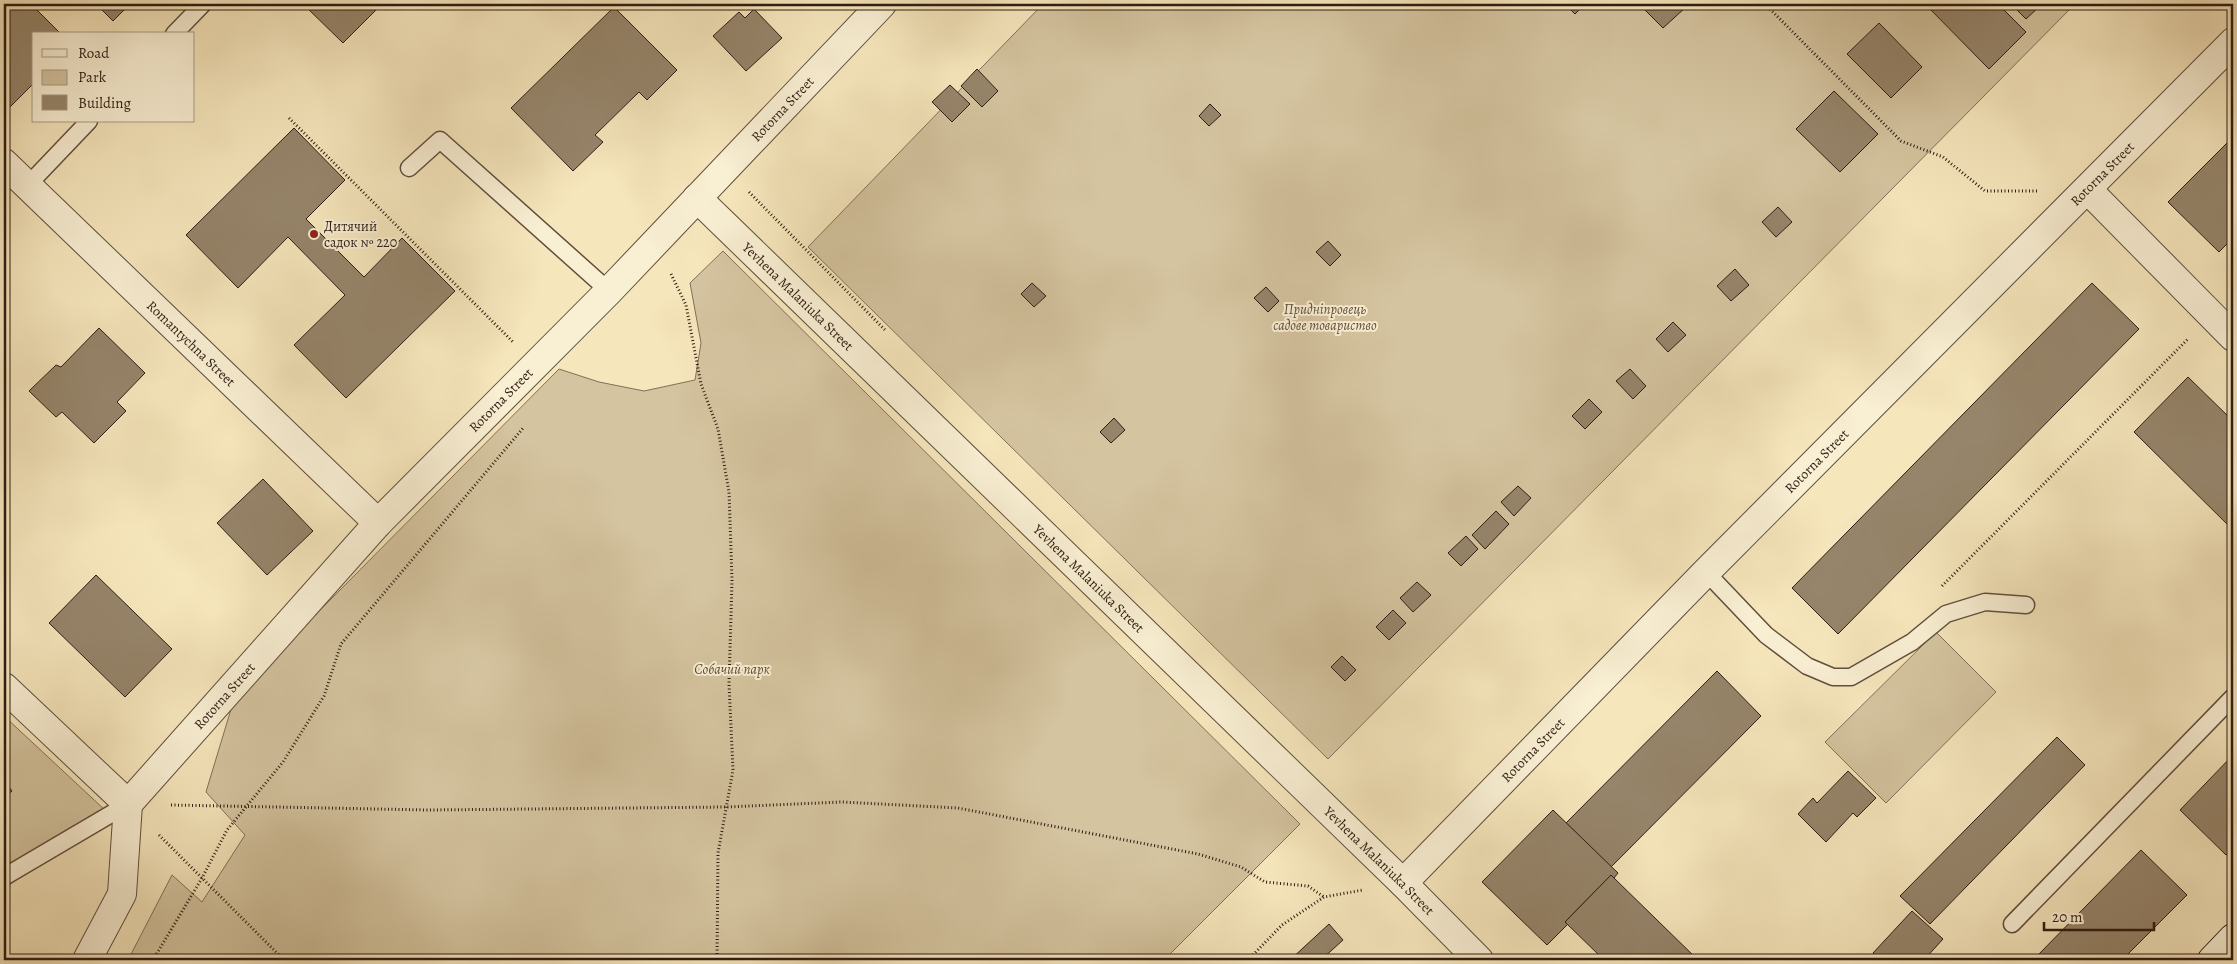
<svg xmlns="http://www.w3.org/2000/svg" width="2237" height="964" font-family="Alegreya,serif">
  <rect width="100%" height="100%" fill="#f6e6bc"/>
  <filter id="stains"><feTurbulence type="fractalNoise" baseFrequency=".004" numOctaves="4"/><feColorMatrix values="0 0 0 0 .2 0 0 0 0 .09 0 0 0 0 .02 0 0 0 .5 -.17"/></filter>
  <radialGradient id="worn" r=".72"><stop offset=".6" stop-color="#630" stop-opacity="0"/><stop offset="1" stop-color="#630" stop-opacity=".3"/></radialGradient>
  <g fill="#d4c49f" stroke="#817059">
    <path d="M1043 4H2075L1328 759 808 247Z"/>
    <path d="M723 251 1300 824 1164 960H128L172 875 202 902 245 835 206 792 235 696 559 369 599 382 644 391 695 380 701 343 690 283Z"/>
    <path d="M1936 632 1996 692 1886 803 1825 742Z"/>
    <path d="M4 716 106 811 4 889Z"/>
  </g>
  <g fill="#96856b" stroke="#2e1c13">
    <path d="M4 4H31L61 34H34V83L10 107 4 100Z"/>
    <path d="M96 4H130L113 21Z"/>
    <path d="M303 4H382L343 43Z"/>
    <path d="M1565 4H1585L1575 14Z"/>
    <path d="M1639 4H1683L1686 7 1663 28Z"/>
    <path d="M1929 4H1998L2026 32 1989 69 1927 6Z"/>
    <path d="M2011 4H2042L2026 19Z"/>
    <path d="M614 7 677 70 647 100 639 92 595 135 603 142 573 171 511 108Z"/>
    <path d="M754 9 782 38 746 71 713 36 739 12 745 18Z"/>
    <path d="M1879 23 1922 67 1891 98 1847 54Z"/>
    <path d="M977 69 998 91 982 107 961 86Z"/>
    <path d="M950 85 970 104 952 122 932 102Z"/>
    <path d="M1834 91 1878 134 1840 172 1796 129Z"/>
    <path d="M1210 104 1221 115 1209 126 1199 116Z"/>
    <path d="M294 128 345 180 306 219 364 277 402 238 455 291 346 398 294 345 345 295 288 237 238 288 186 235Z"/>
    <path d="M2233 137V238L2219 252 2168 202Z"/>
    <path d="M1778 207 1792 222 1776 237 1762 222Z"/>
    <path d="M1328 241 1341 255 1330 266 1316 252Z"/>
    <path d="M1735 269 1749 285 1731 301 1717 286Z"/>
    <path d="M1032 283 1046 296 1034 307 1021 294Z"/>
    <path d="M2092 283 2139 329 1838 634 1792 588Z"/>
    <path d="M1266 287 1279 301 1268 312 1254 298Z"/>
    <path d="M1673 322 1686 335 1668 352 1656 339Z"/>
    <path d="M99 328 145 373 117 402 126 411 94 443 62 412 56 417 29 391 56 365 61 367Z"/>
    <path d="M1630 369 1646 386 1633 399 1616 381Z"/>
    <path d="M2188 377 2233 421V530L2134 432Z"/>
    <path d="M1589 399 1602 412 1585 429 1572 416Z"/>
    <path d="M1114 418 1125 430 1111 443 1100 432Z"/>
    <path d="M263 479 313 531 267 575 217 523Z"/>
    <path d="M1518 486 1531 498 1514 516 1501 502Z"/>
    <path d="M1496 511 1509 524 1485 549 1472 535Z"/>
    <path d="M1466 536 1478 549 1461 566 1448 553Z"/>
    <path d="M96 575 172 649 125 697 49 623Z"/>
    <path d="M1417 582 1431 595 1413 612 1400 598Z"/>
    <path d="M1393 610 1406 623 1389 640 1376 627Z"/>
    <path d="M1342 656 1356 670 1345 681 1331 667Z"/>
    <path d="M1717 671 1761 716 1611 867 1566 823Z"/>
    <path d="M2057 737 2085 765 1930 924 1900 896Z"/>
    <path d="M2233 755V848L2226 855 2180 810Z"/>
    <path d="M1848 771 1876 798 1857 817 1853 813 1826 842 1798 814 1813 798 1817 803Z"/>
    <path d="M4 781 12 791 4 798Z"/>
    <path d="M1553 810 1618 873 1614 878 1611 875 1565 922 1568 924 1547 945 1482 882Z"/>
    <path d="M2141 850 2187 895 2122 960H2041L2037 956Z"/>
    <path d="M1611 875 1614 878 1698 960H1604L1565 922Z"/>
    <path d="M1912 911 1943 939 1924 960H1880L1873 953Z"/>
    <path d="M1329 924 1343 940 1321 960H1290Z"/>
  </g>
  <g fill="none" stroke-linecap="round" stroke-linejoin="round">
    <g stroke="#604e3d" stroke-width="19">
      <g id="lane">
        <path d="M174 34 203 4"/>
        <path d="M409 168 440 140 609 291"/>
        <path d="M27 186 89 121"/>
        <path d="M1706 572 1766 635 1807 666 1833 677H1851L1912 642 1946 614 1985 602 2026 605"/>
        <path d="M4 877 128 804"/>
        <path d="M2012 924 2233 697"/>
      </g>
    </g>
    <g stroke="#604e3d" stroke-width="30">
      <g id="street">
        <path id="s1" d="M4 163 378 523"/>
        <path d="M2088 190 2233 337"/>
        <path id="s2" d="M697 198 1403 883 1479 960"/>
        <path d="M4 687 128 804"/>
        <path id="s3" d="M128 804 378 523 609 291 882 4"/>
        <path id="s4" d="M1403 883 1706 572 2233 42"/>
        <path d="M87 960 122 894 128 804"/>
      </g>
    </g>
    <g stroke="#2e1c13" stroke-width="30">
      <path id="secondary" d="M2212 960 2233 938"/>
    </g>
    <g stroke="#2e1c13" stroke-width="3" stroke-dasharray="1 2.5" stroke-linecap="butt">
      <path d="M1765 4 1901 141 1943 157 1985 191H2039"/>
      <path d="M289 118 513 342"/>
      <path d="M749 192 885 330"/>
      <path d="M671 274 686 305 701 384 718 429 729 492 732 580 729 684 733 770 718 853 717 960"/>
      <path d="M1942 586 2188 339"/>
      <path d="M171 805 429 810 726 807 842 802 958 808 1198 854 1241 867 1265 882 1308 886 1324 897"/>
      <path d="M159 835 284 960"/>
      <path d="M2228 904 2233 900"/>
      <path d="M153 960 202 878 227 830 283 762 324 696 341 644 524 427"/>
      <path d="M1248 960 1282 925 1324 897 1363 890"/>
    </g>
    <use href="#lane" stroke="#f9efd3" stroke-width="16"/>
    <use href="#street" stroke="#f9efd3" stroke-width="28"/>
    <use href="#secondary" stroke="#f9efd3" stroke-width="28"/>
  </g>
  <circle fill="#8f2418" stroke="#f9efd3" stroke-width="2" cx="314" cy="234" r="5"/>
  <g text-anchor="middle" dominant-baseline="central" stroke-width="4" stroke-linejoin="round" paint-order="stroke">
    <g font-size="14" fill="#2e1c13" stroke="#f9efd3">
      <text stroke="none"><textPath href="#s3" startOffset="955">Rotorna Street</textPath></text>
      <text stroke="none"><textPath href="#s4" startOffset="996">Rotorna Street</textPath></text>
      <text stroke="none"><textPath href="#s2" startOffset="141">Yevhena Malaniuka Street</textPath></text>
      <text stroke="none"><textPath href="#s1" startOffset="260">Romantychna Street</textPath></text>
      <text stroke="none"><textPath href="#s3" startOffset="550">Rotorna Street</textPath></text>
      <text stroke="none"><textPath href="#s4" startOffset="591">Rotorna Street</textPath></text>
      <text stroke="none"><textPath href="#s2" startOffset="546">Yevhena Malaniuka Street</textPath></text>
      <text stroke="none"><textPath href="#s3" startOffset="145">Rotorna Street</textPath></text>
      <text stroke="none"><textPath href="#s4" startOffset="186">Rotorna Street</textPath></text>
      <text stroke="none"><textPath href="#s2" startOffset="951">Yevhena Malaniuka Street</textPath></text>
    </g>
    <g font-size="14" fill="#2e1c13" stroke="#f9efd3" text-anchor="start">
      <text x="324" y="226">Дитячий<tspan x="324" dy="16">садок № 220</tspan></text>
    </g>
    <g font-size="14" font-style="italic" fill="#604e3d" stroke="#f9efd3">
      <text x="1325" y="309">Придніпровець<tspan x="1325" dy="16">садове товариство</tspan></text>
      <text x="732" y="669">Собачий парк</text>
    </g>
  </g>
  <rect width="2237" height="964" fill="none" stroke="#f6e6bc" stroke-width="20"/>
  <rect x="5" y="5" width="2227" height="954" fill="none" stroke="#2e1c13" stroke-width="2.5"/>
  <rect x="10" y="10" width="2217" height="944" fill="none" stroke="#2e1c13"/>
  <rect x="32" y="32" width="162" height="90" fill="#f9efd3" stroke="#a89b86"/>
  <rect x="42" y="49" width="25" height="8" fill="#f9efd3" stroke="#a89b86"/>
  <text x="78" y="58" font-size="15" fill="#2e1c13">Road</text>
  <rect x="42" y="70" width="25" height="15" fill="#d4c49f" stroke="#a89b86"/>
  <text x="78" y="82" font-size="15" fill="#2e1c13">Park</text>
  <rect x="42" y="95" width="25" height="15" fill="#96856b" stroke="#a89b86"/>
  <text x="78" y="108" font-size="15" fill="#2e1c13">Building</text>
  <path d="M2044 922v8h110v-8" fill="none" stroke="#2e1c13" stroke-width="2.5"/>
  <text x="2052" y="922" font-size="15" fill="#2e1c13" stroke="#f9efd3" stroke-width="4" paint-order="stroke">20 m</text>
  <rect width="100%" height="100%" filter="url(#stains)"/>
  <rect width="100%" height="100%" fill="url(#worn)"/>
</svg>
